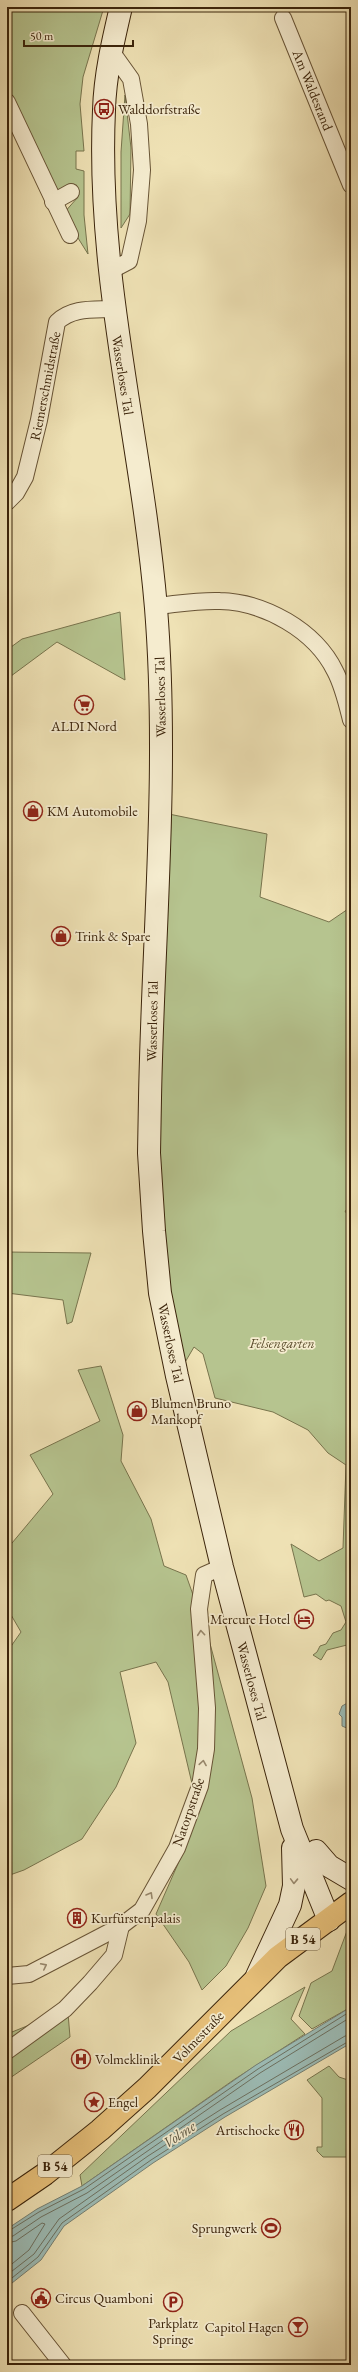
<svg xmlns="http://www.w3.org/2000/svg" width="358" height="2372" font-family="'EB Garamond',serif">
  <rect width="100%" height="100%" fill="#efe2b5"/>
  <filter id="stains"><feTurbulence type="fractalNoise" baseFrequency=".005" numOctaves="4"/><feColorMatrix values="0 0 0 0 .2 0 0 0 0 .09 0 0 0 0 .02 0 0 0 .5 -.17"/></filter>
  <radialGradient id="worn" r=".72"><stop offset=".6" stop-color="#630" stop-opacity="0"/><stop offset="1" stop-color="#630" stop-opacity=".3"/></radialGradient>
  <g fill="#b6c48f" stroke="#78744d">
    <path d="M7 7H104L83 77 80 104 84 151H76V169L84 171V215L88 254 63 214 78 197 74 187 60 191 53 187 7 86Z"/>
    <path d="M125 95 131 148 130 214 121 228V152Z"/>
    <path d="M120 612 125 680 57 642 7 679V650L22 639Z"/>
    <path d="M159 812 267 834 260 897 329 922 351 907V1208L345 1211 351 1221V1644L327 1650 321 1660 313 1655 317 1652 320 1646 326 1644 333 1633 341 1630 346 1622 341 1606 329 1600 326 1601 316 1594 304 1597 291 1544 319 1561 343 1548 346 1465 328 1453 308 1430 273 1412 215 1398 203 1354 194 1347 177 1376 154 1231Z"/>
    <path d="M7 1252 91 1253 72 1322 67 1324 63 1300 7 1293Z"/>
    <path d="M101 1366 123 1435 121 1461 151 1519 164 1566 186 1575 209 1640 252 1798 266 1886 248 1928 226 1966 202 1990 189 1962 156 1914 184 1850 194 1792 168 1682 156 1662 120 1672 136 1743 116 1787 82 1839 24 1870 7 1876V1652L21 1632 7 1608V1549L53 1494 30 1455 100 1421 78 1370Z"/>
    <path d="M350 1923 351 2007 312 2029 299 2016 311 1983 332 1971Z"/>
    <path d="M88 1980 97 1988 68 2013 70 2037 7 2080V2034L37 2022Z"/>
    <path d="M305 1987 291 2019 305 2034 235 2079 82 2186 80 2175 231 2031Z"/>
    <path d="M329 2066 339 2077 351 2081V2157H323L317 2151V2147H322V2098L307 2080Z"/>
  </g>
  <g fill="#9cbcb6" stroke="#757f72">
    <path d="M351 1701V1726L349 1729 342 1726V1717L339 1714 342 1706Z"/>
    <path d="M351 2007V2043L225 2117 153 2163 64 2226 41 2260 7 2287V2229L37 2209 82 2186 256 2065Z"/>
  </g>
  <g fill="none" stroke-linecap="round" stroke-linejoin="round">
    <g stroke="#6c7060" stroke-width="1">
      <path d="M7 2232 39 2212 84 2189 258 2069 351 2011"/>
      <path d="M7 2237 13 2236 41 2217 87 2193 260 2073 351 2017"/>
      <path d="M7 2243 16 2241 42 2223 45 2224 29 2250 7 2268"/>
      <path d="M7 2275 34 2254 59 2219 148 2156 220 2110 345 2036 351 2035"/>
      <path d="M7 2282 38 2257 62 2223 151 2160 223 2114 351 2040"/>
    </g>
    <g stroke="#685436" stroke-width="18">
      <g id="minor">
        <path d="M283 18 351 185"/>
        <path d="M7 102 70 235"/>
        <path d="M53 202 71 192"/>
        <path d="M110 271 129 261 138 221 142 170 139 124 131 79 111 51"/>
        <path d="M7 502 16 493 25 477 39 420 57 322C73 307 93 310 114 309"/>
        <path d="M156 606C177 604 199 600 220 601 264 602 315 630 335 671 343 686 347 704 351 720"/>
        <path d="M7 1976 29 1974 121 1926 142 1910 177 1848 200 1786 206 1749 207 1708 199 1609 204 1575 222 1567"/>
        <path d="M7 2051 65 2009 90 1983 114 1955 121 1926"/>
        <path d="M22 2313 63 2365"/>
      </g>
    </g>
    <g stroke="#3b240b" stroke-width="24">
      <g id="secondary">
        <path d="M121 7C113 41 105 75 104 110 96 279 142 441 156 608 169 771 153 935 150 1098L149 1153 154 1231 160 1293 177 1376 222 1567 292 1829 329 1920"/>
        <path d="M316 1851 329 1866 351 1879"/>
        <path d="M257 1976 290 1905 294 1886 293 1848"/>
      </g>
    </g>
    <g stroke="#3b240b" stroke-width="24">
      <path id="primary" d="M7 2200 45 2174 100 2130 147 2088 278 1957 351 1903"/>
    </g>
    <use href="#minor" stroke="#f5eccf" stroke-width="16"/>
    <use href="#secondary" stroke="#f5eccf" stroke-width="22"/>
    <use href="#primary" stroke="#e8c17a" stroke-width="22"/>
  </g>
  <defs><path id="oneway-chevron" d="M-2-3.5L2.5 0L-2 3.5" fill="none" stroke-width="1.6" stroke-linecap="round" stroke-linejoin="round"/></defs>
  <g stroke="#98886d">
    <use href="#oneway-chevron" transform="translate(201 1633) rotate(-95)"/>
    <use href="#oneway-chevron" transform="translate(203 1763) rotate(-81)"/>
    <use href="#oneway-chevron" transform="translate(294 1881) rotate(92)"/>
    <use href="#oneway-chevron" transform="translate(150 1895) rotate(-60)"/>
    <use href="#oneway-chevron" transform="translate(44 1966) rotate(-27)"/>
  </g>
  <defs>
    <g id="bus-ring" transform="scale(1)"><circle r="9.5" fill="#f5eccf" stroke="#8f2418" stroke-width="1.5"/><path d="M-5-6H5V4H4V6H2V4H-2V6H-4V4H-5ZM-3.5-4V0h7V-4ZM-3.5 1.2v1.5H-2V1.2ZM2 1.2v1.5H3.5V1.2Z" fill="#8f2418"/></g>
    <g id="supermarket-ring" transform="scale(1)"><circle r="9.5" fill="#f5eccf" stroke="#8f2418" stroke-width="1.5"/><path d="M-6-5.5h2.5l.6 2H6L4.5 2H-2.5L-4.4-4H-6ZM-1.5 3.2a1.3 1.3 0 1 0 .1 0ZM3 3.2a1.3 1.3 0 1 0 .1 0Z" fill="#8f2418"/></g>
    <g id="shop-ring" transform="scale(1)"><circle r="9.5" fill="#f5eccf" stroke="#8f2418" stroke-width="1.5"/><path d="M-5-2.5h2.3a2.7 3.5 0 0 1 5.4 0H5L5.5 6h-11ZM-1.5-2.5h3a1.5 2.3 0 0 0-3 0Z" fill="#8f2418"/></g>
    <g id="hotel-ring" transform="scale(1)"><circle r="9.5" fill="#f5eccf" stroke="#8f2418" stroke-width="1.5"/><path d="M-6-4.5h1.5V1H6V5H4.5V3h-9V5H-6ZM-4 0a1.8 1.8 0 1 1 3.6 0ZM.5 0V-2.5h3Q6-2.5 6 0Z" fill="#8f2418"/></g>
    <g id="building-ring" transform="scale(1)"><circle r="9.5" fill="#f5eccf" stroke="#8f2418" stroke-width="1.5"/><path d="M-4-6H4V6H1V3H-1V6H-4ZM-2.5-4.3h1.7v1.8h-1.7ZM.8-4.3h1.7v1.8H.8ZM-2.5-1h1.7V.8h-1.7ZM.8-1h1.7V.8H.8Z" fill="#8f2418"/></g>
    <g id="hospital-ring" transform="scale(1)"><circle r="9.5" fill="#f5eccf" stroke="#8f2418" stroke-width="1.5"/><path d="M-5-5h3v3.5h4V-5h3V5h-3V1.5h-4V5h-3Z" fill="#8f2418"/></g>
    <g id="sight-ring" transform="scale(1)"><circle r="9.5" fill="#f5eccf" stroke="#8f2418" stroke-width="1.5"/><path d="M0-6L1.8-2.2L6-1.7L2.9 1.2L3.7 5.4L0 3.3L-3.7 5.4L-2.9 1.2L-6-1.7L-1.8-2.2Z" fill="#8f2418"/></g>
    <g id="restaurant-ring" transform="scale(1)"><circle r="9.5" fill="#f5eccf" stroke="#8f2418" stroke-width="1.5"/><path d="M-5-6h1v4h1v-4h1v4h1v-4h1v5L-1.5 .5V6h-2V.5L-5-1ZM5-6V6H3V1.5H1.5Q1.5-4 5-6Z" fill="#8f2418"/></g>
    <g id="stadium-ring" transform="scale(1)"><circle r="9.5" fill="#f5eccf" stroke="#8f2418" stroke-width="1.5"/><path d="M0-5a6.5 5 0 1 0 0 10a6.5 5 0 1 0 0-10ZM-3.5-1.8h7v3.6h-7Z" fill="#8f2418"/></g>
    <g id="civic-ring" transform="scale(1)"><circle r="9.5" fill="#f5eccf" stroke="#8f2418" stroke-width="1.5"/><path d="M-.6-6.5H3V-4.5H.6V-3L4-1V1h2V6H-6V1h2V-1L-.6-3ZM-1.2 2.5V6h2.4V2.5Z" fill="#8f2418"/></g>
    <g id="parking-ring" transform="scale(1)"><circle r="9.5" fill="#f5eccf" stroke="#8f2418" stroke-width="1.5"/><path d="M-3.5-5.5H1a3.5 3.5 0 0 1 0 7H-1V5.5H-3.5ZM-1-3.4V-.6H.8a1.4 1.4 0 0 0 0-2.8Z" fill="#8f2418"/></g>
    <g id="bar-ring" transform="scale(1)"><circle r="9.5" fill="#f5eccf" stroke="#8f2418" stroke-width="1.5"/><path d="M-6-5H6L.8 .8V4.5H3.5V6h-7V4.5H-.8V.8Z" fill="#8f2418"/></g>
  </defs>
  <g fill-rule="evenodd">
    <use href="#bus-ring" x="104" y="109"/>
    <use href="#supermarket-ring" x="84" y="705"/>
    <use href="#shop-ring" x="33" y="811"/>
    <use href="#shop-ring" x="61" y="936"/>
    <use href="#shop-ring" x="137" y="1411"/>
    <use href="#hotel-ring" x="304" y="1619"/>
    <use href="#building-ring" x="77" y="1918"/>
    <use href="#hospital-ring" x="81" y="2059"/>
    <use href="#sight-ring" x="94" y="2102"/>
    <use href="#restaurant-ring" x="294" y="2130"/>
    <use href="#stadium-ring" x="271" y="2228"/>
    <use href="#civic-ring" x="41" y="2298"/>
    <use href="#parking-ring" x="173" y="2302"/>
    <use href="#bar-ring" x="298" y="2327"/>
  </g>
  <g text-anchor="middle" dominant-baseline="central" stroke-width="3.5" stroke-linejoin="round" paint-order="stroke">
    <g fill="#f5eccf" stroke="#736046" stroke-width="1">
      <rect x="286" y="1928" width="34" height="22" rx="3"/>
      <rect x="38" y="2155" width="34" height="22" rx="3"/>
    </g>
    <g font-size="13" font-weight="bold" fill="#3b240b">
      <text x="303" y="1939">B 54</text>
      <text x="55" y="2166">B 54</text>
    </g>
    <g font-size="14" fill="#3b240b" stroke="#f5eccf">
      <text transform="translate(313 90) rotate(68)">Am Waldesrand</text>
      <text transform="translate(123 375) rotate(81)">Wasserloses Tal</text>
      <text transform="translate(45 386) rotate(-79)">Riemerschmidstraße</text>
      <text transform="translate(160 697) rotate(-91)">Wasserloses Tal</text>
      <text transform="translate(152 1021) rotate(-89)">Wasserloses Tal</text>
      <text transform="translate(171 1343) rotate(78)">Wasserloses Tal</text>
      <text transform="translate(252 1681) rotate(75)">Wasserloses Tal</text>
      <text transform="translate(188 1812) rotate(-71)">Natorpstraße</text>
      <text transform="translate(198 2037) rotate(-46)">Volmestraße</text>
    </g>
    <g font-size="14" fill="#3b240b" stroke="#f5eccf" text-anchor="start">
      <text x="118" y="109">Walddorfstraße</text>
      <text x="84" y="726" text-anchor="middle">ALDI Nord</text>
      <text x="47" y="811">KM Automobile</text>
      <text x="75" y="936">Trink &amp; Spare</text>
      <text x="151" y="1403">Blumen Bruno<tspan x="151" dy="16">Mankopf</tspan></text>
      <text x="290" y="1619" text-anchor="end">Mercure Hotel</text>
      <text x="91" y="1918">Kurfürstenpalais</text>
      <text x="95" y="2059">Volmeklinik</text>
      <text x="108" y="2102">Engel</text>
      <text x="280" y="2130" text-anchor="end">Artischocke</text>
      <text x="257" y="2228" text-anchor="end">Sprungwerk</text>
      <text x="55" y="2298">Circus Quamboni</text>
      <text x="173" y="2323" text-anchor="middle">Parkplatz<tspan x="173" dy="16">Springe</tspan></text>
      <text x="284" y="2327" text-anchor="end">Capitol Hagen</text>
    </g>
    <g font-size="14" font-style="italic" fill="#5a4c2c" stroke="#f5eccf">
      <text x="282" y="1343">Felsengarten</text>
    </g>
    <g font-size="15" font-style="italic" fill="#58523e" stroke="#f5eccf">
      <text transform="translate(179 2134) rotate(-34)">Volme</text>
    </g>
  </g>
  <rect width="358" height="2372" fill="none" stroke="#efe2b5" stroke-width="24"/>
  <rect x="8" y="8" width="342" height="2356" fill="none" stroke="#3b240b" stroke-width="2"/>
  <rect x="12" y="12" width="334" height="2348" fill="none" stroke="#3b240b"/>
  <path d="M24 40v6h109v-6" fill="none" stroke="#3b240b" stroke-width="2"/>
  <text x="30" y="40" font-size="12" fill="#3b240b" stroke="#f5eccf" stroke-width="3" paint-order="stroke">50 m</text>
  <rect width="100%" height="100%" filter="url(#stains)"/>
  <rect width="100%" height="100%" fill="url(#worn)"/>
</svg>
